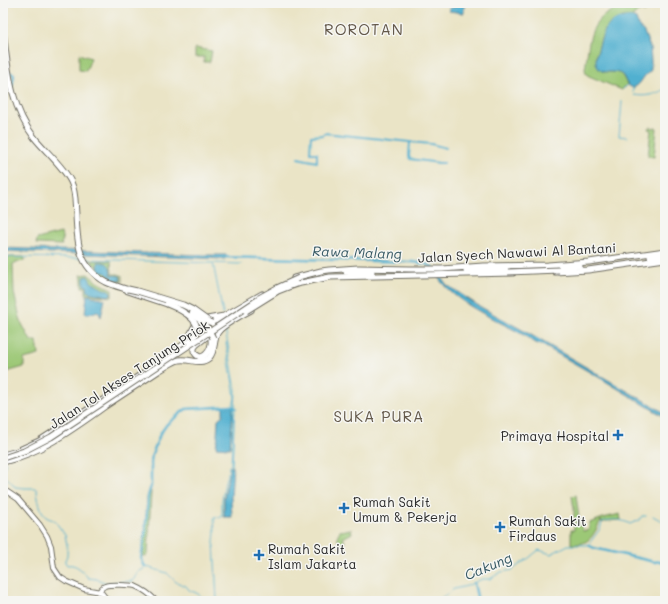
<svg xmlns="http://www.w3.org/2000/svg" width="668" height="604" font-family="Mali,sans-serif">
  <rect width="100%" height="100%" fill="#f6f6f2"/>
  <filter id="ink" filterUnits="userSpaceOnUse"><feTurbulence type="fractalNoise" baseFrequency=".025" numOctaves="2"/><feDisplacementMap in="SourceGraphic" scale="8" xChannelSelector="R" yChannelSelector="G"/><feConvolveMatrix kernelMatrix="1 2 1 2 8 2 1 2 1" color-interpolation-filters="sRGB"/></filter>
  <filter id="wash" filterUnits="userSpaceOnUse"><feTurbulence type="fractalNoise" baseFrequency=".012" numOctaves="4" result="noise"/><feDisplacementMap in="SourceGraphic" scale="16" xChannelSelector="R" yChannelSelector="G"/><feGaussianBlur stdDeviation="0.9" result="paint"/><feColorMatrix in="noise" values="0 0 0 0 0 0 0 0 0 0 0 0 0 0 0 0 0 1.4 0 .05"/><feComposite in="paint" operator="in"/></filter>
  <g filter="url(#wash)">
    <rect width="100%" height="100%" fill="#eae4c6"/>
    <g fill="#9cc876" stroke="#647a50">
      <path d="M635 5 647 9 645 12 640 11 633 15V17H623L613 22 605 30 601 39 596 57 602 71C618 75 618 66 627 84L622 90 589 76 586 74 585 69C587 58 588 42 592 32 599 14 617 6 635 5Z"/>
      <path d="M195 48 212 51 210 62H204V57H195Z"/>
      <path d="M79 54 91 58 86 71 79 70Z"/>
      <path d="M649 127 657 128 654 157 648 156 651 130 648 129Z"/>
      <path d="M61 233 63 241 61 242 62 245 36 244 37 239Z"/>
      <path d="M3 257H24L25 260 13 264 14 293 21 322 31 341H37L39 355 24 359V367L3 373Z"/>
      <path d="M90 260 111 261 112 274H119V275H122V282C112 283 103 276 96 270L97 269V265H91V263H93V261H90Z"/>
      <path d="M88 274 97 282 112 289V297L86 294V287H82V279L81 275Z"/>
      <path d="M149 491H151L148 555 143 557 147 498Z"/>
      <path d="M576 495 580 526H582L583 531 589 530V523L603 518 620 514 621 520 607 521 602 523 601 520C594 534 590 546 571 544V530H574V524H576L575 519H574V509L572 496Z"/>
      <path d="M351 529 352 533 343 538 345 542 340 544C337 539 336 536 340 531Z"/>
    </g>
    <g fill="#51b0d0" stroke="#3e6e7e">
      <path d="M455 3H465V6L466 7H464V13L449 11V8L455 7Z"/>
      <path d="M626 17H631L636 19 638 25 644 32 650 47 651 60V70C649 73 646 74 644 77 640 83 633 94 626 82 624 78 623 74 619 73 612 70 604 75 598 68 597 66 596 64 596 62 595 57 603 31 607 27 611 21 619 18 626 17Z"/>
      <path d="M3 248 202 255H226L225 259 56 253 55 254 54 253 3 251Z"/>
      <path d="M98 262C109 262 110 265 111 275L120 276 121 280C110 282 112 278 106 273 104 272 101 272 99 271Z"/>
      <path d="M88 276 91 282 103 289 109 290 111 293V295L108 296 88 292 87 286 84 285V277H85Z"/>
      <path d="M438 277H441L447 285 479 306 526 332 665 413V417L600 378 542 345C534 344 528 337 520 333 495 319 453 302 438 277Z"/>
      <path d="M87 295 105 299 101 317 98 311C93 312 88 316 85 313Z"/>
      <path d="M223 407H232L233 408 230 448H229L216 447 217 440 218 438 217 436 218 419 223 415Z"/>
      <path d="M232 466H233L231 497 232 517H224V498L230 467Z"/>
    </g>
    <g fill="none" stroke-linecap="round" stroke-linejoin="round">
      <g stroke="#51b0d0" stroke-width="1">
        <path d="M633 87V92"/>
        <path d="M623 89 628 85"/>
        <path d="M634 95C645 97 655 95 665 89"/>
        <path d="M622 101 619 136 627 137"/>
        <path d="M3 257 81 258"/>
        <path d="M86 259 241 264"/>
        <path d="M213 263 223 314"/>
        <path d="M225 328 236 390 232 466"/>
        <path d="M227 342 226 343 234 390 235 398 233 406"/>
        <path d="M3 407 5 411 3 415"/>
        <path d="M3 472V469L6 463"/>
        <path d="M3 473C6 479 12 481 15 487L25 488H35L37 490C37 497 41 513 46 517 49 519 52 519 55 521L65 535 67 545V546C67 552 68 555 65 560V562L67 565C76 563 83 571 88 578L97 579 106 583 132 581 134 579 138 572 147 567 167 573 176 582 186 586 190 591C197 592 201 596 206 601"/>
        <path d="M653 516 660 520 665 521"/>
        <path d="M217 601 214 542 215 532 214 518 222 517V500L225 482 229 470V466L231 464 234 408"/>
        <path d="M437 601 454 589 467 586 482 579H490L501 572 512 570 529 558 535 553 539 550 551 554 568 545H588L600 529 602 522C611 519 622 519 630 524L639 520 642 516H646"/>
      </g>
      <g stroke="#51b0d0" stroke-width="2">
        <path d="M410 142 431 144 446 148"/>
        <path d="M298 158 317 162V153H310L311 136 323 135 324 133 410 142 409 156 410 159 439 163H444"/>
      </g>
      <g stroke="#51b0d0" stroke-width="2.5">
        <path d="M3 73H11L14 75 12 86 9 89 3 90"/>
        <path d="M223 257 413 262 427 264 433 268"/>
        <path d="M588 545 594 548 655 562 661 561 665 562"/>
        <path d="M145 567 141 558 145 535 148 496 151 486V461L152 455 160 434 167 424 186 409 232 406 236 408"/>
        <path d="M474 583 478 601"/>
      </g>
    </g>
  </g>
  <g filter="url(#ink)">
    <g fill="none" stroke-linecap="round" stroke-linejoin="round">
      <g stroke="#6e6c61" stroke-width="6">
        <g id="major">
          <path d="M3 489 18 499 40 525 47 536 51 546 54 568 60 577 66 581 84 589 101 592 108 601"/>
          <path d="M99 592C100 590 102 587 105 586 110 584 130 585 135 586 142 589 151 595 156 601"/>
        </g>
      </g>
      <g stroke="#6e6c61" stroke-width="7">
        <g id="highway">
          <path d="M3 31C8 69 10 106 34 137 45 151 64 167 71 182 76 192 75 203 76 214 77 242 78 267 106 282 114 286 124 288 132 291"/>
          <path d="M650 257 665 255"/>
          <path d="M559 268 580 266"/>
          <path d="M466 270H508"/>
          <path d="M346 272H372"/>
          <path d="M555 272 588 270 665 259"/>
          <path d="M294 278 321 271 329 270 358 268 409 269H442L483 266 548 265 589 262 665 251"/>
          <path d="M292 286 301 283 330 277 513 273"/>
          <path d="M128 291 167 304"/>
          <path d="M208 321H217L225 318"/>
          <path d="M210 334 196 345 194 348V351C200 365 213 351 211 339"/>
          <path d="M3 455 17 451 39 441 115 392 155 365 184 344 188 339 194 327 200 321 207 319 224 316 262 294"/>
          <path d="M3 462C41 453 73 429 104 407 123 394 142 382 160 370 166 367 173 361 179 360 190 358 199 366 209 358 216 351 213 340 218 332 222 326 243 314 251 310"/>
        </g>
      </g>
      <use href="#major" stroke="#fff" stroke-width="4"/>
      <use href="#highway" stroke="#fff" stroke-width="5"/>
      <g stroke="#6e6c61" stroke-width="7" stroke-linecap="butt">
        <g id="highway-bridge">
          <path d="M508 272 559 270"/>
          <path d="M128 289 137 291 183 305 193 310 207 320"/>
          <path d="M259 298 277 288 299 278"/>
          <path d="M167 304C182 310 211 324 189 342"/>
          <path d="M246 311 278 291 296 284"/>
          <path d="M192 314C201 320 209 328 213 338"/>
          <path d="M204 320 212 323"/>
          <path d="M3 458 24 451 51 437 262 297"/>
        </g>
      </g>
      <use href="#highway-bridge" stroke="#fff" stroke-width="5"/>
    </g>
  </g>
  <g fill="#1f6fb2" stroke="#f6f6f2" stroke-width="1.5">
    <path d="M616 429h4v4h4v4h-4v4h-4v-4h-4v-4h4z"/>
    <path d="M342 502h4v4h4v4h-4v4h-4v-4h-4v-4h4z"/>
    <path d="M498 521h4v4h4v4h-4v4h-4v-4h-4v-4h4z"/>
    <path d="M257 549h4v4h4v4h-4v4h-4v-4h-4v-4h4z"/>
  </g>
  <g text-anchor="middle" dominant-baseline="central" stroke-width="3" stroke-linejoin="round" paint-order="stroke">
    <g font-size="13" fill="#2b2b2b" stroke="#f6f6f2">
      <text transform="translate(517 252) rotate(-3)">Jalan Syech Nawawi Al Bantani</text>
      <text transform="translate(129 374) rotate(-33)">Jalan Tol Akses Tanjung Priok</text>
    </g>
    <g font-size="13" fill="#2b2b2b" stroke="#f6f6f2" text-anchor="start">
      <text x="609" y="435" text-anchor="end">Primaya Hospital</text>
      <text x="353" y="501">Rumah Sakit<tspan x="353" dy="15">Umum &amp; Pekerja</tspan></text>
      <text x="509" y="520">Rumah Sakit<tspan x="509" dy="15">Firdaus</tspan></text>
      <text x="268" y="548">Rumah Sakit<tspan x="268" dy="15">Islam Jakarta</tspan></text>
    </g>
    <g font-size="14" font-style="italic" fill="#385a65" stroke="#f6f6f2">
      <text transform="translate(357 252) rotate(2)">Rawa Malang</text>
      <text transform="translate(488 566) rotate(-22)">Cakung</text>
    </g>
    <g font-size="15" letter-spacing="1" fill="#64594b" stroke="#f6f6f2">
      <text x="364" y="29">ROROTAN</text>
      <text x="379" y="416">SUKA PURA</text>
    </g>
  </g>
  <rect width="668" height="604" fill="none" stroke="#f6f6f2" stroke-width="16"/>
</svg>
